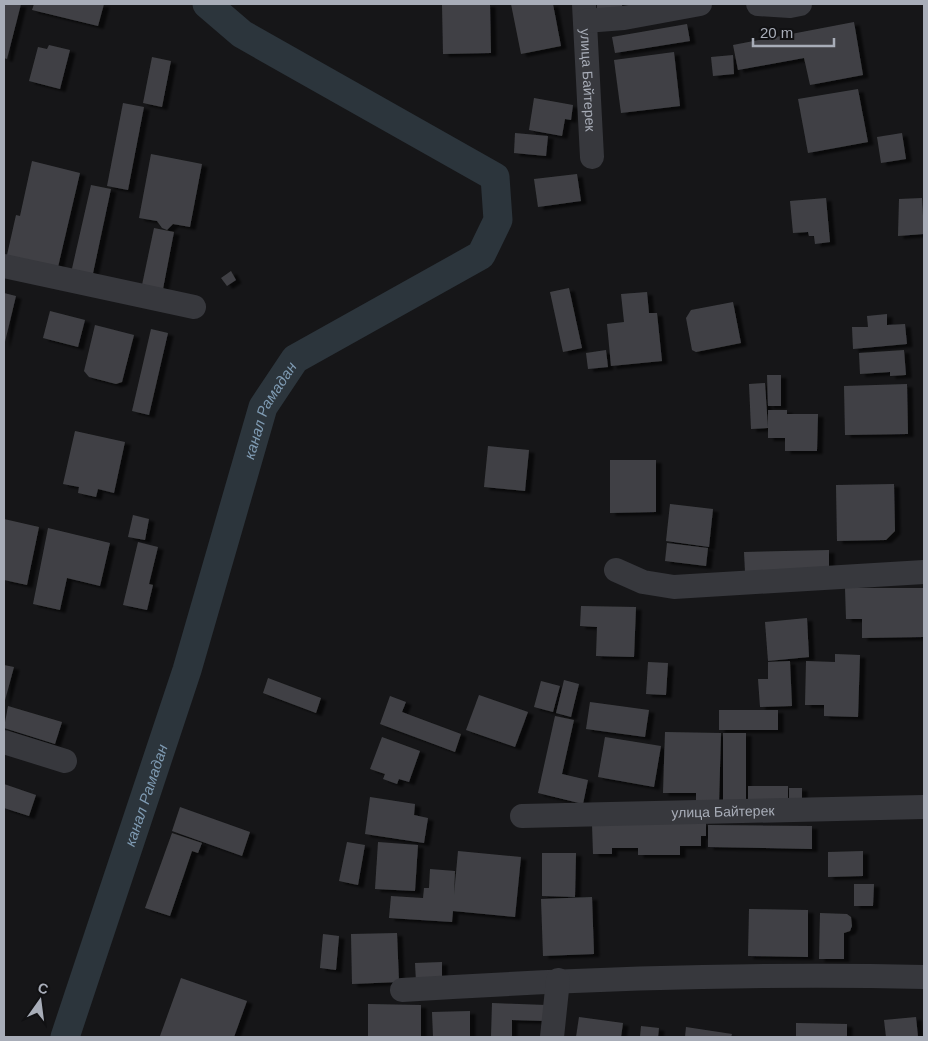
<svg xmlns="http://www.w3.org/2000/svg" width="928" height="1041" font-family="Helvetica,sans-serif">
  <defs>
    <filter id="shadow"><feDropShadow dx="5.5" dy="3" stdDeviation="1" flood-color="#0009"/></filter>
  </defs>
  <rect width="100%" height="100%" fill="#161618"/>
  <g fill="none" stroke-linecap="round" stroke-linejoin="round">
    <path stroke="#2c353c" stroke-width="29" id="s1" d="M65 1037 187 670 263 407 295 359 481 255 498 220 495 177 242 34 207 4"/>
  </g>
  <g fill="#404145" filter="url(#shadow)">
    <path d="M4 4H21L7 59 4 58Z"/>
    <path d="M34 4H104L98 26 32 10Z"/>
    <path d="M442 4H490L491 53 443 54Z"/>
    <path d="M511 4H553L561 46 521 54Z"/>
    <rect x="597" y="4" width="25" height="6"/>
    <path d="M854 22 863 75 810 85 804 58 738 70 733 45Z"/>
    <path d="M687 24 690 41 615 53 612 37Z"/>
    <path d="M49 45 70 50 60 89 29 81 38 47 47 49Z"/>
    <path d="M674 52 680 106 621 113 614 60Z"/>
    <path d="M733 55 734 74 713 76 711 57Z"/>
    <path d="M152 57 171 61 162 107 143 103Z"/>
    <path d="M858 89 868 142 808 153 798 99Z"/>
    <path d="M534 98 573 105 571 120 565 119 562 136 529 130Z"/>
    <path d="M123 103 144 107 128 190 107 186Z"/>
    <path d="M515 133 548 136 546 156 514 153Z"/>
    <path d="M902 133 906 159 881 163 877 137Z"/>
    <path d="M151 154 202 164 190 227 173 224 167 230 162 228 157 221 139 218Z"/>
    <path d="M32 161 80 173 58 267 7 255 16 215 20 216Z"/>
    <path d="M577 174 581 201 538 207 534 179Z"/>
    <path d="M91 185 111 189 92 278 71 273Z"/>
    <path d="M826 198 830 242 815 244 814 236H809L808 232 793 233 790 201Z"/>
    <path d="M922 198 924 234 898 236 899 199Z"/>
    <path d="M154 228 174 232 163 289 142 285Z"/>
    <path d="M231 271 236 280 227 286 221 278Z"/>
    <path d="M569 288 582 348 563 352 550 292Z"/>
    <path d="M647 292 649 313H657L662 361 611 366 607 324 624 322 621 294Z"/>
    <path d="M4 293 16 296 4 346Z"/>
    <path d="M733 302 741 343 696 352 692 350 686 318 691 310Z"/>
    <path d="M50 311 85 320 78 347 43 338Z"/>
    <path d="M887 314V325L905 324 907 344 853 349 852 327H868L867 316Z"/>
    <path d="M95 325 134 335 122 382 116 384 89 377 84 371Z"/>
    <path d="M151 329 168 333 149 415 132 411Z"/>
    <path d="M606 350 608 367 588 369 586 353Z"/>
    <path d="M904 350 906 375 890 376V372L860 374 859 353Z"/>
    <path d="M767 375H781V406H768Z"/>
    <path d="M765 383 768 428 751 429 749 384Z"/>
    <path d="M907 384 908 434 845 435 844 386Z"/>
    <path d="M768 410H787V414H818L817 451H785V438H768Z"/>
    <path d="M75 431 125 442 114 493 98 489 96 497 78 493 79 487 63 484Z"/>
    <path d="M488 446 529 450 525 491 484 487Z"/>
    <path d="M610 460H656V512L610 513Z"/>
    <path d="M894 484 895 531 886 540 837 541 836 485Z"/>
    <path d="M670 504 713 509 709 547 666 541Z"/>
    <path d="M133 515 149 519 145 540 128 537Z"/>
    <path d="M4 519 39 527 27 585 4 580Z"/>
    <path d="M48 528 110 543 100 586 67 578 60 610 33 604Z"/>
    <path d="M138 542 158 547 149 584 153 585 147 610 123 605Z"/>
    <path d="M667 543 708 548 706 566 665 561Z"/>
    <path d="M829 550V570L745 572 744 552Z"/>
    <path d="M845 588H924V637L862 638V619H846Z"/>
    <path d="M581 606 636 607 634 657 596 656 597 627 580 626Z"/>
    <path d="M807 618 809 657 768 661 765 622Z"/>
    <path d="M835 654 860 655 858 717 824 716V705H805L806 661 835 662Z"/>
    <path d="M790 661 792 706 760 707 758 679H768V662Z"/>
    <path d="M648 662 668 663 666 695 646 694Z"/>
    <path d="M4 665 14 667 4 704Z"/>
    <path d="M268 678 321 698 316 713 263 693Z"/>
    <path d="M564 680 579 684 571 717 556 713Z"/>
    <path d="M541 681 560 686 553 712 534 707Z"/>
    <path d="M479 695 528 712 515 747 466 730Z"/>
    <path d="M390 696 406 702 402 712 461 734 455 752 380 724Z"/>
    <path d="M590 702 649 710 645 737 586 729Z"/>
    <path d="M8 706 62 722 55 744 4 728Z"/>
    <rect x="719" y="710" width="59" height="20"/>
    <path d="M555 716 574 720 562 774 588 780 583 804 538 793Z"/>
    <path d="M665 732 721 733 719 804 696 803V793H663Z"/>
    <rect x="723" y="733" width="23" height="72"/>
    <path d="M382 737 420 751 409 782 399 779 397 784 383 779 385 774 370 769Z"/>
    <path d="M605 737 661 746 654 787 598 777Z"/>
    <path d="M4 784 36 795 29 816 4 808Z"/>
    <rect x="748" y="786" width="40" height="17"/>
    <rect x="789" y="788" width="13" height="14"/>
    <path d="M370 797 415 804 414 815 428 818 424 843 365 834Z"/>
    <path d="M180 807 250 832 242 856 172 831Z"/>
    <path d="M706 823V836H701V846H680V855H638V848H612V854H593L592 824Z"/>
    <path d="M708 825 812 826V849L708 847Z"/>
    <path d="M172 833 202 843 198 853 192 851 170 916 145 908Z"/>
    <path d="M347 842 365 845 358 885 339 881Z"/>
    <path d="M378 842 418 845 415 891 375 889Z"/>
    <path d="M458 851 521 857 515 917 453 911 452 922 389 918 391 896 423 898 424 888H429L430 869 455 871 454 895Z"/>
    <path d="M863 851V876L828 877V852Z"/>
    <path d="M542 853H576L575 897 542 896Z"/>
    <path d="M854 884H874L873 906H854Z"/>
    <path d="M592 897 594 954 543 956 541 899Z"/>
    <path d="M749 909 808 910V957L748 956Z"/>
    <path d="M820 913 847 914 851 917 852 926 850 931 844 933V959H819Z"/>
    <path d="M397 933 399 982 352 984 351 934Z"/>
    <path d="M323 934 339 936 336 970 320 968Z"/>
    <path d="M442 962V981L416 982 415 963Z"/>
    <path d="M181 978 247 1001 234 1037 160 1036Z"/>
    <path d="M492 1003 546 1005V1021L512 1020V1037H491Z"/>
    <path d="M368 1004 421 1005V1037H368Z"/>
    <path d="M470 1011V1037H433L432 1012Z"/>
    <path d="M579 1017 623 1023 621 1037H576Z"/>
    <path d="M916 1017 918 1037H886L884 1020Z"/>
    <path d="M796 1023 847 1024V1037H796Z"/>
    <path d="M641 1026 659 1028 658 1037H640Z"/>
    <path d="M686 1027 732 1034 731 1037H685Z"/>
  </g>
  <g fill="none" stroke-linecap="round" stroke-linejoin="round">
    <g stroke="#37383d" stroke-width="24">
      <path id="s2" d="M584 4 592 157"/>
      <path d="M758 4 790 6 800 4"/>
      <path d="M585 21 624 18 700 4"/>
      <path d="M4 266 194 307"/>
      <path d="M616 570 643 582 674 587 924 572"/>
      <path d="M4 742 65 761"/>
      <path id="s3" d="M522 816 924 807"/>
      <path d="M402 990C576 979 750 973 924 977"/>
      <path d="M552 1037 558 980"/>
    </g>
  </g>
  <g text-anchor="middle" dominant-baseline="central" stroke-width="4" stroke-linejoin="round" paint-order="stroke">
    <g font-size="14" fill="#a8adb8" stroke="#111113">
      <text stroke="none"><textPath href="#s2" startOffset="76">улица Байтерек</textPath></text>
      <text stroke="none"><textPath href="#s3" startOffset="201">улица Байтерек</textPath></text>
    </g>
    <g font-size="15" font-style="italic" fill="#7f9bb3" stroke="#111113">
      <text stroke="none"><textPath href="#s1" startOffset="660">канал Рамадан</textPath></text>
      <text stroke="none"><textPath href="#s1" startOffset="255">канал Рамадан</textPath></text>
    </g>
  </g>
  <rect width="928" height="1041" fill="none" stroke="#a8adb8" stroke-width="10"/>
  <g transform="translate(40 1001) rotate(14)" stroke="#111113" stroke-width="4" paint-order="stroke">
  <path d="M0-4L9 19L0 12L-9 19Z" fill="#a8adb8"/>
  <text y="-8" font-size="14" font-weight="bold" text-anchor="middle" fill="#a8adb8">С</text>
  </g>
  <path d="M753 38v8h81v-8" fill="none" stroke="#a8adb8" stroke-width="2.5"/>
  <text x="760" y="38" font-size="15" fill="#a8adb8" stroke="#111113" stroke-width="4" paint-order="stroke">20 m</text>
</svg>
